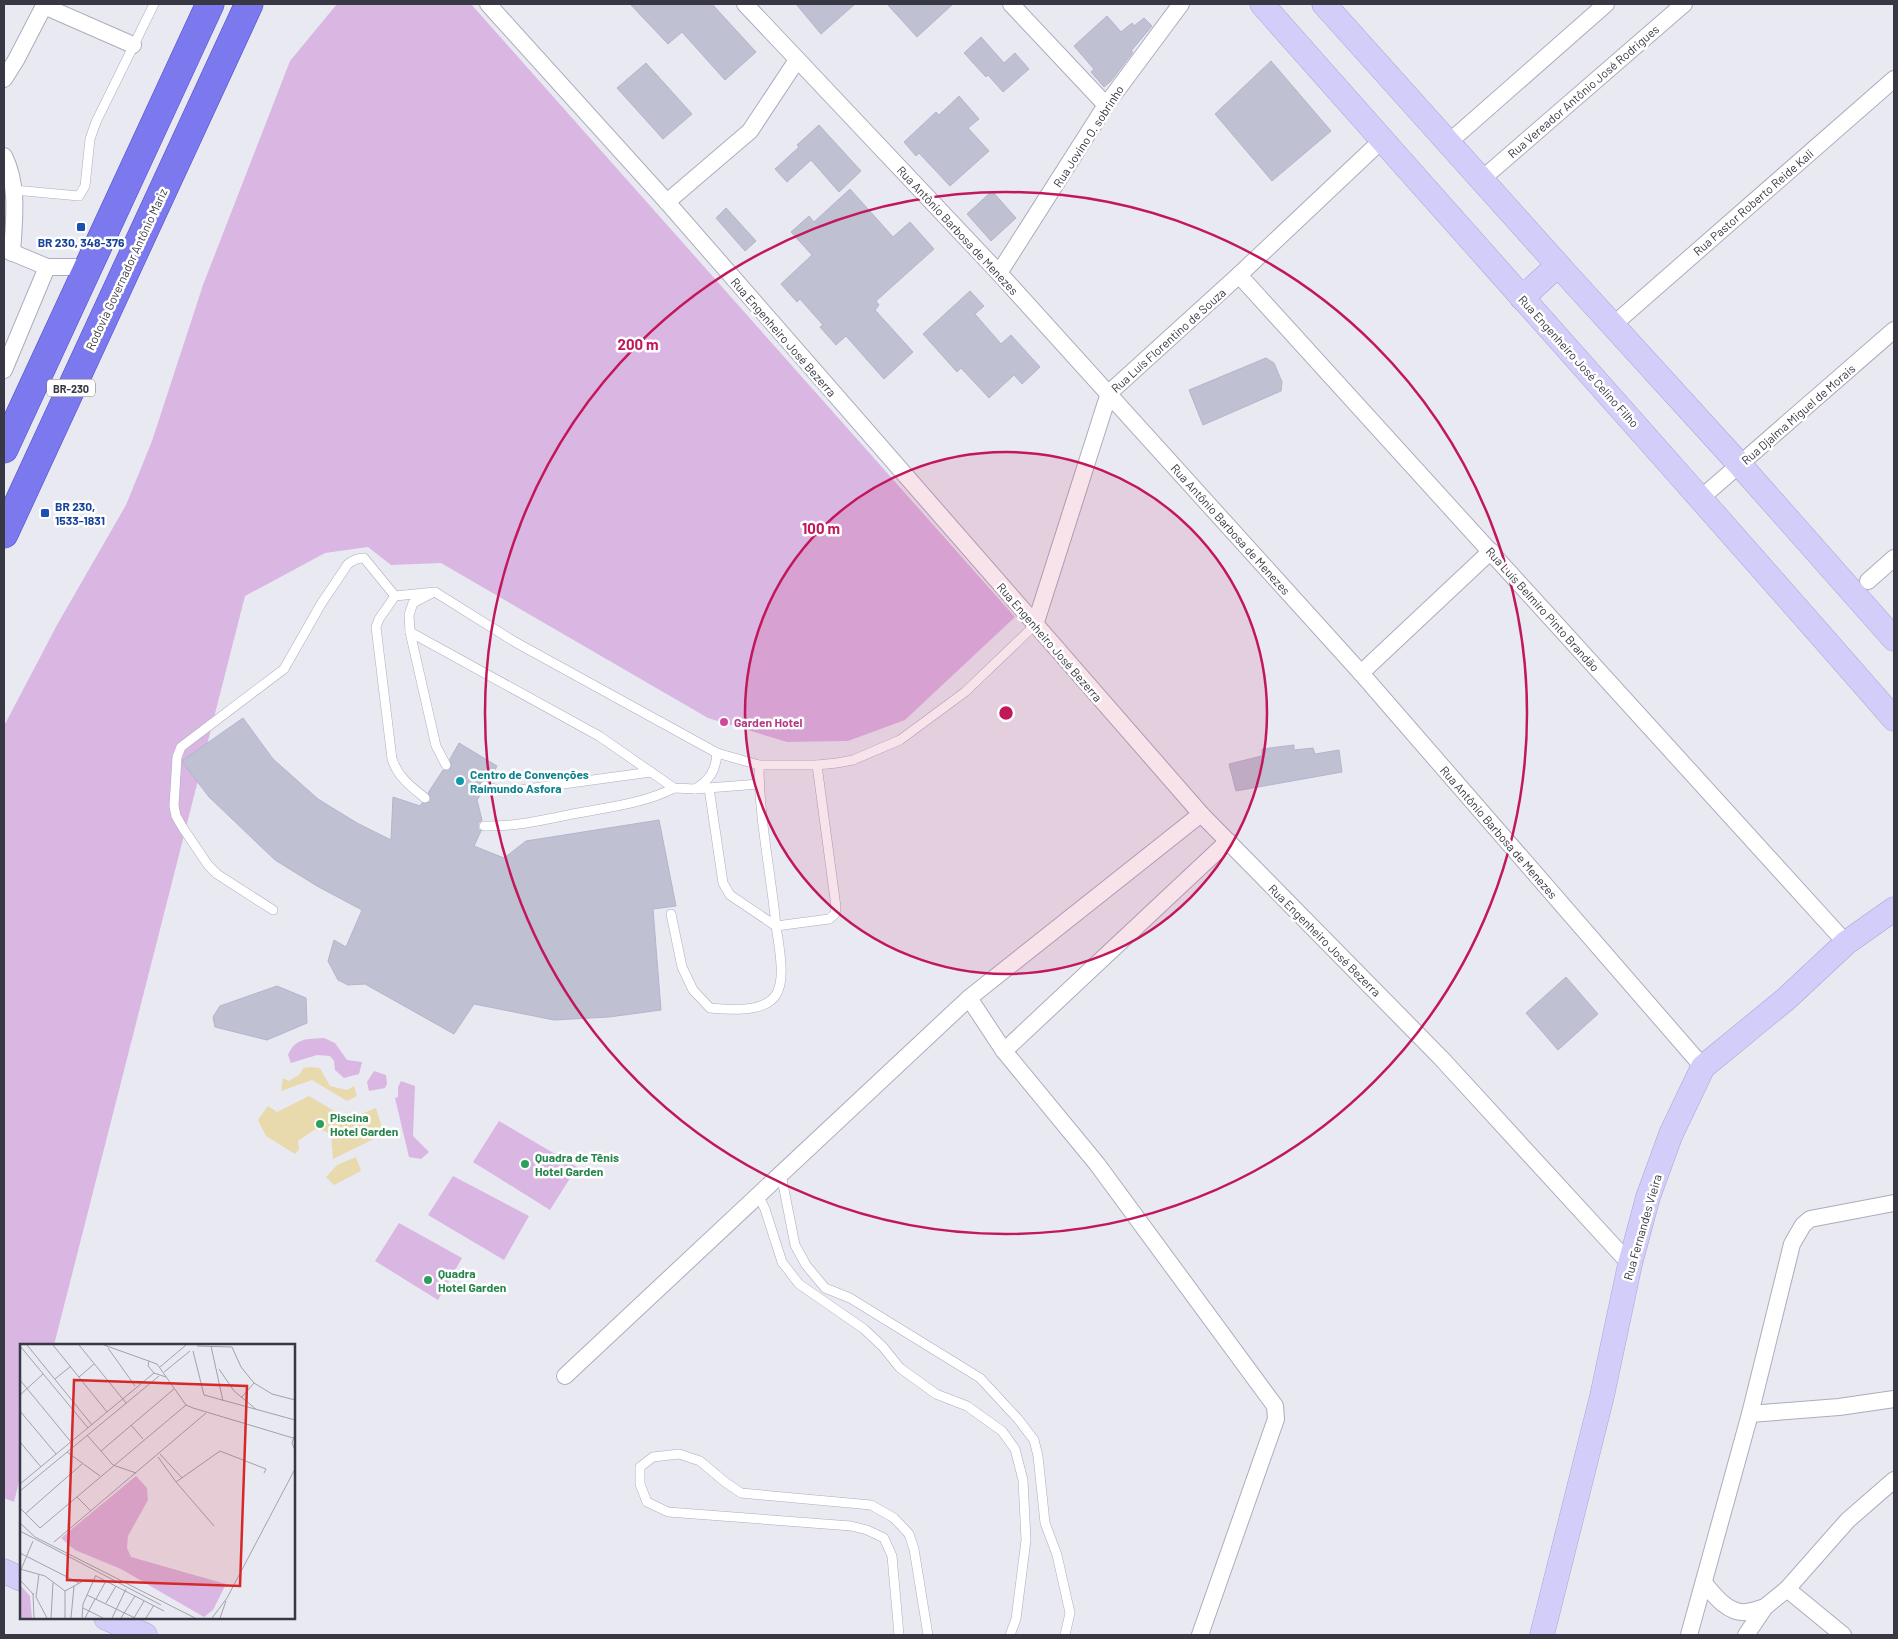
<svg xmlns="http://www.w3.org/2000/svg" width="1898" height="1639" font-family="Barlow,sans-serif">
  <rect width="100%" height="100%" fill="#e9e9f2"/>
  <g fill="#dab6e2">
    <path d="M337 4H471L1015 617 905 720 848 741 787 742 708 718 441 563 391 565 368 547 325 553 245 596 54 1345H21V1474L14 1502 4 1498V726L57 625 126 505 152 441 203 285 290 61Z"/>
    <path d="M324 1038 335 1043 347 1060 362 1062 359 1074 344 1078 335 1070 334 1061 330 1056 317 1055 291 1063 288 1055C295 1038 307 1039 324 1038Z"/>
    <path d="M374 1071 386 1075 387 1084 385 1088 369 1091 367 1082Z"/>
    <path d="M401 1081 415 1086 413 1136 429 1152 421 1159 409 1157 395 1098 398 1097V1087Z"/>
    <path d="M499 1121 577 1167 550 1210 473 1162Z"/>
    <path d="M453 1176 529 1216 504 1260 428 1215Z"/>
    <path d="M399 1223 462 1258 438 1300 375 1261Z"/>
  </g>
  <g fill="#e8daac">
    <path d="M310 1067 320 1068 330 1086 347 1090 354 1086 357 1096 347 1101 312 1080 281 1091 283 1078 289 1081 300 1074 303 1068Z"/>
    <path d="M309 1096 348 1119 376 1108 384 1134 333 1159 331 1134 317 1128 298 1141 299 1149 295 1154 266 1136 258 1120 268 1106 277 1112Z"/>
    <path d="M356 1157 361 1171 334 1185 326 1177 337 1165Z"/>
  </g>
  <g fill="#c0c0d3" stroke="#b4b4cd">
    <path d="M630 4H712L756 52 725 80 682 32 668 44Z"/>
    <path d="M796 4H855L821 34Z"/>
    <path d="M887 4H953L917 37Z"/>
    <path d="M1107 16 1121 32 1132 23 1134 26 1144 18 1152 26 1131 51 1133 52 1111 81 1104 87 1091 72 1094 69 1074 46Z"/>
    <path d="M981 37 1004 63 1015 53 1029 69 1003 92 988 75 986 77 964 53Z"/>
    <path d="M1271 61 1331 131 1272 181 1215 114Z"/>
    <path d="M646 63 692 114 663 139 617 88Z"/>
    <path d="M959 96 979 119 968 128 989 151 950 186 919 153 916 156 904 142 936 112 939 115Z"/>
    <path d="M819 125 861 171 839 192 811 160 787 182 775 169 799 147 797 145Z"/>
    <path d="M850 189 893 237 910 222 934 249 876 301 879 305 875 310 913 352 884 379 846 336 836 345 820 327 823 325 800 299 797 302 781 284 812 255 791 232 809 216 814 222Z"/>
    <path d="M992 191 1016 218 991 241 967 214Z"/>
    <path d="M726 208 756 241 745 251 716 218Z"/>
    <path d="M970 291 984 306 975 314 1001 344 1011 335 1040 367 1022 384 1014 375 989 398 961 368 957 372 923 334Z"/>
    <path d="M1266 358 1274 363 1282 382 1281 391 1203 425 1189 390Z"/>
    <path d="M243 718 273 759 318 799 357 823 391 840 393 797 420 806 422 803 430 802 431 798 428 793 443 770 448 771 451 768 450 759 459 743 497 766 489 781 483 780 479 785 482 792 477 800 482 820 478 823V829L481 831 474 846 504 858 526 841 659 820 676 906 653 909 661 1010 609 1017 554 1020 474 1004 454 1034 365 984 348 985 338 980 328 961 334 940 346 947 362 910 317 886 275 860 209 797 183 763V760Z"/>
    <path d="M1294 745V750L1313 748 1315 754 1339 750 1342 772 1236 791 1229 764 1262 756V749Z"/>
    <path d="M1566 977 1598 1014 1558 1050 1526 1013Z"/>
    <path d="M277 986 306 998 307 1023 267 1040 215 1027 213 1017 220 1006Z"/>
  </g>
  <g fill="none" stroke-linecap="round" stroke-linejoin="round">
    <g stroke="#adacbd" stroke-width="10">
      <g id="lane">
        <path d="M14 190 79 196 85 186 90 139 96 122 154 4"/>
        <path d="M432 593 413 603 409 615 410 632 436 746 446 765"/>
        <path d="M410 632 599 736 674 788 695 789 759 784"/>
        <path d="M759 765C759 819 771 873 776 926L829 919 835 914 836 907 817 765"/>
        <path d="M485 786 501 791H512L651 772"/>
        <path d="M695 789C710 780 716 770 717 753"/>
        <path d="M425 798C410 786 398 777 392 759L376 627 379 619 395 596 435 592 515 642 717 753 759 765H817L837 763 853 760 900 740 965 692 1035 625"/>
        <path d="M484 826C516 827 547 819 578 813 610 807 645 803 674 788"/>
        <path d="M273 910 217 874 208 865 183 828 176 816 174 806 177 757 181 747 284 669 321 604 348 564C353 560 357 558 364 558L395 596"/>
        <path d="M671 914 682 967 693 990 710 1008C787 1015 787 993 776 926L730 895 723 883 709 788"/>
        <path d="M781 1174 795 1245 806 1265 825 1288 850 1298 980 1378 1018 1419 1034 1440 1038 1456 1045 1523 1057 1555 1070 1613 1065 1635"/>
        <path d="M758 1195 765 1209 782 1262 799 1284 864 1329 883 1347 900 1368 936 1394 967 1406 1002 1431 1015 1449 1023 1480 1026 1540 1016 1619 1010 1635"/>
        <path d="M899 1635 892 1556 884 1538 867 1530 851 1526 668 1512 647 1502 640 1484V1467L653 1457 679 1454 700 1461 725 1482 741 1493 871 1505 894 1518 909 1534 914 1549 928 1635"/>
      </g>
    </g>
    <g stroke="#adacbd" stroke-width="18">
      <g id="street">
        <path d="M488 4 667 202 1201 814 1441 1058 1630 1264"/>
        <path d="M745 4 999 273 1361 673 1703 1067"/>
        <path d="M1011 4 1106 105"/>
        <path d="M44 6 133 45"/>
        <path d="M4 79 16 60 45 4"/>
        <path d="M1448 143 1606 4"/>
        <path d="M4 156C19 186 14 220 12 253"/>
        <path d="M1482 179 1684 4"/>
        <path d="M667 202 750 131 797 60"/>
        <path d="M4 249 47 267H89"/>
        <path d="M999 273 1106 105 1181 4"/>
        <path d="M1239 275 1846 943"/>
        <path d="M1613 325 1894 79"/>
        <path d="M4 370 47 267"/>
        <path d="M1701 498 1894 330"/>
        <path d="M1868 581 1894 558"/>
        <path d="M1035 625 1109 393 1239 275 1382 140"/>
        <path d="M1361 673 1491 551"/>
        <path d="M969 998 1201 814"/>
        <path d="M1004 1051 1228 841"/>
        <path d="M565 1376 969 998 1004 1051 1097 1164 1275 1406 1276 1419 1200 1635"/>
        <path d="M1750 1414 1839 1407 1894 1399"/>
        <path d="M1704 1583C1714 1595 1728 1614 1746 1612 1752 1611 1759 1609 1765 1607"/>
        <path d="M1787 1589 1843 1635"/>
        <path d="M1689 1635 1750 1414 1792 1244 1803 1225 1810 1219 1894 1203"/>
        <path d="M1746 1635 1765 1607 1787 1589 1848 1520 1894 1480"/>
      </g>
    </g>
    <g stroke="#a9a4d6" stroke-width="25">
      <g id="secondary">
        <path d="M1262 4C1473 243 1685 479 1894 719"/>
        <path d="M1324 4 1558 265 1740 465 1894 639"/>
        <path d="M1522 298 1558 265"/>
        <path d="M4 1571 21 1579"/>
        <path d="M106 1618 145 1635"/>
        <path d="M1542 1635 1602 1396 1630 1264 1648 1197 1671 1134 1703 1067 1786 999 1846 943 1894 909"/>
      </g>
    </g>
    <g stroke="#494acc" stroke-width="29">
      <g id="highway">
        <path d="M4 449 210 4"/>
        <path d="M4 534 249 4"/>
      </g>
    </g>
    <use href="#lane" stroke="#fff" stroke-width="9"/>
    <use href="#street" stroke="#fff" stroke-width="16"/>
    <use href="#secondary" stroke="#d2cdf9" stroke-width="24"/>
    <use href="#highway" stroke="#7c78ee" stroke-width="28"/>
  </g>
  <circle cx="1006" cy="713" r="261" fill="#c2185b" fill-opacity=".12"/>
  <g fill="none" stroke="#c2185b" stroke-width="2.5">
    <circle cx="1006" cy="713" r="261"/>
    <circle cx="1006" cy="713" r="521"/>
  </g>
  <g fill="#1a4fb4" stroke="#fff" stroke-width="2">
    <rect x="76" y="222" width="10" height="10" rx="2.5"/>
    <rect x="40" y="508" width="10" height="10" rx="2.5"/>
  </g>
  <circle fill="#d1479c" stroke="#fff" stroke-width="2" cx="724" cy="722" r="5"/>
  <circle fill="#0f9aa8" stroke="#fff" stroke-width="2" cx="460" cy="781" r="5"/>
  <g fill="#2e9e5b" stroke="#fff" stroke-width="2">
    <circle cx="320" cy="1124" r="5"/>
    <circle cx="525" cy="1164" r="5"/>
    <circle cx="428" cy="1280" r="5"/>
  </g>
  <g text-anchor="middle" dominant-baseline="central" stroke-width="5" stroke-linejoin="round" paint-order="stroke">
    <rect fill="#fff" stroke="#74747d" stroke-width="1" x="47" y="379.5" width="48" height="17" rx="4"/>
    <g font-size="11" font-weight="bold" fill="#383845">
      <text x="71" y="388">BR-230</text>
    </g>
    <g font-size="12" fill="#383845" stroke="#fff">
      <text transform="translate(1583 91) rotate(-41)">Rua Vereador Antônio José Rodrigues</text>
      <text transform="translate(1088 136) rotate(-57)">Rua Jovino O. sobrinho</text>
      <text transform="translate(1753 202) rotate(-41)">Rua Pastor Roberto Reide Kali</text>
      <text transform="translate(958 230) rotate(47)">Rua Antônio Barbosa de Menezes</text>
      <text transform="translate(126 269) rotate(-65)">Rodovia Governador Antônio Mariz</text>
      <text transform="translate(784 337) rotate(49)">Rua Engenheiro José Bezerra</text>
      <text transform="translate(1168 340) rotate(-42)">Rua Luís Florentino de Souza</text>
      <text transform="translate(1579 361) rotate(48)">Rua Engenheiro José Celino Filho</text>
      <text transform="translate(1798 414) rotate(-41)">Rua Djalma Miguel de Morais</text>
      <text transform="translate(1231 529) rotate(48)">Rua Antônio Barbosa de Menezes</text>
      <text transform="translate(1543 609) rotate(48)">Rua Luís Belmiro Pinto Brandão</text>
      <text transform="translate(1050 642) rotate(49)">Rua Engenheiro José Bezerra</text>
      <text transform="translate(1499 832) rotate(49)">Rua Antônio Barbosa de Menezes</text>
      <text transform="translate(1325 940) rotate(45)">Rua Engenheiro José Bezerra</text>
      <text transform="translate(1642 1227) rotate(-74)">Rua Fernandes Vieira</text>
    </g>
    <g font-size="12" font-weight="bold" fill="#164399" stroke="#fff">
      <text x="81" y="242">BR 230, 348-376</text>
      <text x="55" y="506" text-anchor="start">BR 230,<tspan x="55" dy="14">1533-1831</tspan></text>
    </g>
    <g font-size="12" font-weight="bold" fill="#b23c85" stroke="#fff" text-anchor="start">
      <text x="734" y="722">Garden Hotel</text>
    </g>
    <g font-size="12" font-weight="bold" fill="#0d838f" stroke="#fff" text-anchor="start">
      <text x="470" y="774">Centro de Convenções<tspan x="470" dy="14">Raimundo Asfora</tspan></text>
    </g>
    <g font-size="12" font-weight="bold" fill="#27864d" stroke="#fff" text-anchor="start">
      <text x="330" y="1117">Piscina<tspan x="330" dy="14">Hotel Garden</tspan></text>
      <text x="535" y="1157">Quadra de Tênis<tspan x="535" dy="14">Hotel Garden</tspan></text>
      <text x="438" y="1273">Quadra<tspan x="438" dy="14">Hotel Garden</tspan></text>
    </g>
  </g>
  <g transform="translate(20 1344)">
    <rect width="275" height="275" fill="#e9e9f2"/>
    <path d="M116 132 127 144 128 156 108 192 107 204 111 213 206 240 193 266 184 273 101 225 55 206 41 194ZM0 241 10 252 12 274H0Z" fill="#dab6e2"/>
    <path fill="none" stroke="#a2a2ad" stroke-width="1" d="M7 1 72 81M33 1 87 68M59 1 106 59M84 1 137 20 166 61 173 64 273 94M0 2 68 84M177 2 212 3 221 23 234 39 252 50 275 56M191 2 203 57M88 4 115 42M173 7 184 51 275 76M129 17 128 22 134 29 146 33M140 23 166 1M199 25 214 47 237 66M144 28 170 7M59 33 74 20M35 35 51 22M0 36 51 98M0 51 23 30M221 54 234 39M0 67 36 110M111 81 123 95M275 90 272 99 275 106M67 91 93 121 116 129M0 98 21 123M81 107 154 45M47 108 80 132M140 110 162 134M138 113 156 138M0 140 134 29M0 147 139 32M57 153 71 167M0 164 20 184 166 61M5 170 62 120M0 179 15 193 175 274M194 182 156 138 200 107 246 125 244 129M0 187 141 261M34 198 186 69M0 209 59 239M0 225 25 232 45 247M0 228 13 197M19 230 16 253 27 274M76 232 144 267M0 236 14 251M45 247 65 236H74M13 249 14 274M67 251 115 274M76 255 86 237M86 259 96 242M63 264 83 274M31 274 33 239M45 274V247M51 274 54 242M62 274 63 260 76 231M65 274 75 255M92 274 106 245M101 274 115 252M114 274 124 257M126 274 134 261M192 274 207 254 275 125M200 274 206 257"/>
    <path fill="#d62828" fill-opacity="0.15" stroke="#d62828" stroke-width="2.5" d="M54 36 227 42 220 242 47 236Z"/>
    <rect width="275" height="275" fill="none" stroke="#383845" stroke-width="2.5"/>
  </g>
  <circle cx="1006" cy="713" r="8" fill="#c2185b" stroke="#fff" stroke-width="2.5"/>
  <g font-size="15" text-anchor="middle" font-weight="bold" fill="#c2185b" stroke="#fff" stroke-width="5" stroke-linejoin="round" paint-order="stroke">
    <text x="638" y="350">200 m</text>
    <text x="821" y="534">100 m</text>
  </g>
  <rect width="1898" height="1639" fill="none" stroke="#383845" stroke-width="10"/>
</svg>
